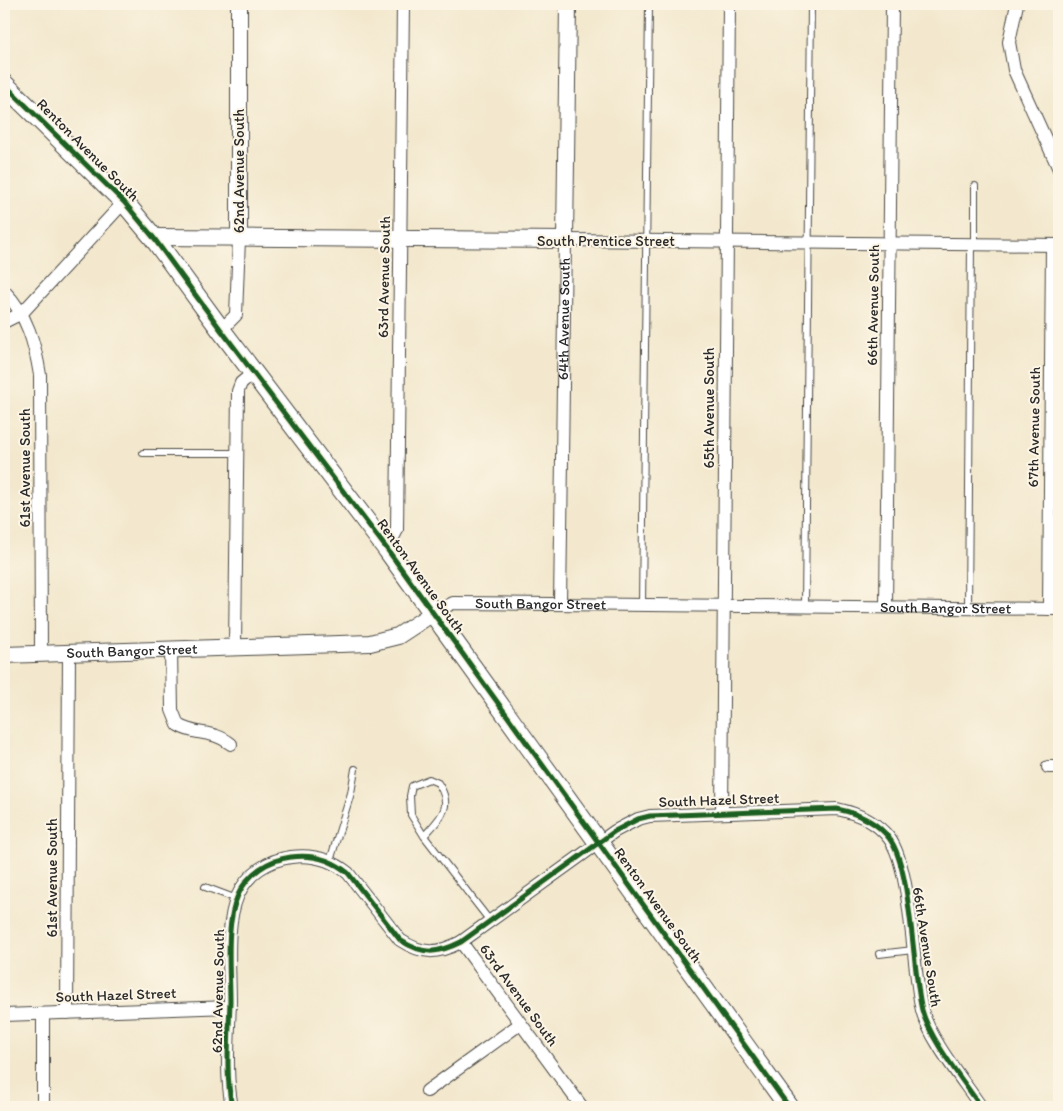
<svg xmlns="http://www.w3.org/2000/svg" width="1063" height="1111" font-family="Itim,sans-serif">
  <rect width="100%" height="100%" fill="#fcf5e5"/>
  <filter id="ink" filterUnits="userSpaceOnUse"><feTurbulence type="fractalNoise" baseFrequency=".02" numOctaves="2"/><feDisplacementMap in="SourceGraphic" scale="10" xChannelSelector="R" yChannelSelector="G"/><feConvolveMatrix kernelMatrix="1 2 1 2 8 2 1 2 1" color-interpolation-filters="sRGB"/></filter>
  <filter id="wash" filterUnits="userSpaceOnUse"><feTurbulence type="fractalNoise" baseFrequency=".0096" numOctaves="4" result="noise"/><feDisplacementMap in="SourceGraphic" scale="20" xChannelSelector="R" yChannelSelector="G"/><feGaussianBlur stdDeviation="1.12" result="paint"/><feColorMatrix in="noise" values="0 0 0 0 0 0 0 0 0 0 0 0 0 0 0 0 0 1.4 0 .05"/><feComposite in="paint" operator="in"/></filter>
  <g filter="url(#wash)">
    <rect width="100%" height="100%" fill="#f3e8ce"/>
  </g>
  <g filter="url(#ink)">
    <g fill="none" stroke-linecap="round" stroke-linejoin="round">
      <g stroke="#494743" stroke-width="8">
        <g id="service">
          <path d="M975 186V244"/>
          <path d="M143 453H237"/>
          <path d="M642 605 649 4"/>
          <path d="M805 607 811 4"/>
          <path d="M968 608 971 244"/>
          <path d="M424 836C441 817 454 807 438 783L429 779 412 786 410 796 411 815 424 836 490 921"/>
          <path d="M330 861 351 793 355 769"/>
          <path d="M205 887 237 899"/>
          <path d="M879 954 913 950"/>
        </g>
      </g>
      <g stroke="#494743" stroke-width="14">
        <g id="minor">
          <path d="M1017 4 1009 42 1014 70 1059 169"/>
          <path d="M4 291C27 314 35 344 40 375L41 654"/>
          <path d="M4 322 22 313 124 202"/>
          <path d="M221 330 236 315 239 239"/>
          <path d="M387 549 397 530 403 4"/>
          <path id="s1" d="M560 604 565 240 1059 245"/>
          <path d="M886 607 892 4"/>
          <path d="M1049 609 1052 245"/>
          <path id="s2" d="M433 613 453 603 1059 609"/>
          <path d="M235 647 238 391 241 383 253 373"/>
          <path d="M171 649 172 710 178 725C195 736 212 729 231 744"/>
          <path d="M1048 767H1059"/>
          <path d="M722 812 729 4"/>
          <path d="M461 942 582 1107"/>
          <path d="M67 1013 69 653"/>
          <path d="M4 1015 230 1007"/>
          <path d="M427 1091 520 1024"/>
          <path d="M43 1107V1014"/>
          <path d="M232 1107C225 1073 229 1036 230 1001 230 969 225 924 238 895 248 873 268 860 291 857 313 854 331 859 348 873L400 940C423 955 437 954 461 942L615 831 638 819 650 816 837 809C856 813 877 822 889 838 912 868 912 969 922 1010 930 1040 963 1080 981 1107"/>
        </g>
      </g>
      <g stroke="#494743" stroke-width="18">
        <g id="tertiary">
          <path d="M239 4V239"/>
          <path d="M153 237 565 240 568 4"/>
          <path id="s3" d="M4 655 370 643 398 636 433 613"/>
        </g>
      </g>
      <g stroke="#494743" stroke-width="21">
        <path id="secondary" d="M4 84 124 202 153 237 221 330 387 549 789 1107"/>
      </g>
      <use href="#service" stroke="#fff" stroke-width="6"/>
      <use href="#minor" stroke="#fff" stroke-width="12"/>
      <use href="#tertiary" stroke="#fff" stroke-width="16"/>
      <use href="#secondary" stroke="#fff" stroke-width="19"/>
      <g stroke="#fcf5e5" stroke-width="8">
        <g id="cycleway">
          <path d="M4 84 124 202 153 237 221 330 387 549 789 1107"/>
          <path d="M232 1107C225 1073 229 1036 230 1001 230 969 225 924 238 895 248 873 268 860 291 857 313 854 331 859 348 873L400 940C423 955 437 954 461 942L615 831 638 819 650 816 837 809C856 813 877 822 889 838 912 868 912 969 922 1010 930 1040 963 1080 981 1107"/>
        </g>
      </g>
      <use href="#cycleway" stroke="#1b5e20" stroke-width="5"/>
    </g>
  </g>
  <g text-anchor="middle" dominant-baseline="central" stroke-width="4" stroke-linejoin="round" paint-order="stroke">
    <g font-size="15" fill="#2b2b2b" stroke="#fcf5e5">
      <text transform="translate(88 150) rotate(45)">Renton Avenue South</text>
      <text transform="translate(239 171) rotate(-90)">62nd Avenue South</text>
      <text x="606" y="241">South Prentice Street</text>
      <text transform="translate(384 277) rotate(-89)">63rd Avenue South</text>
      <text transform="translate(873 305) rotate(-89)">66th Avenue South</text>
      <text stroke="none"><textPath href="#s1" startOffset="285">64th Avenue South</textPath></text>
      <text transform="translate(709 408) rotate(-90)">65th Avenue South</text>
      <text transform="translate(1034 427) rotate(-89)">67th Avenue South</text>
      <text transform="translate(25 468) rotate(-90)">61st Avenue South</text>
      <text transform="translate(421 576) rotate(54)">Renton Avenue South</text>
      <text stroke="none"><textPath href="#s2" startOffset="110">South Bangor Street</textPath></text>
      <text stroke="none"><textPath href="#s2" startOffset="515">South Bangor Street</textPath></text>
      <text stroke="none"><textPath href="#s3" startOffset="128">South Bangor Street</textPath></text>
      <text transform="translate(719 800) rotate(-2)">South Hazel Street</text>
      <text transform="translate(52 878) rotate(-90)">61st Avenue South</text>
      <text transform="translate(658 905) rotate(54)">Renton Avenue South</text>
      <text transform="translate(927 947) rotate(81)">66th Avenue South</text>
      <text transform="translate(218 991) rotate(-89)">62nd Avenue South</text>
      <text transform="translate(116 995) rotate(-2)">South Hazel Street</text>
      <text transform="translate(519 995) rotate(54)">63rd Avenue South</text>
    </g>
  </g>
  <rect width="1063" height="1111" fill="none" stroke="#fcf5e5" stroke-width="20"/>
</svg>
